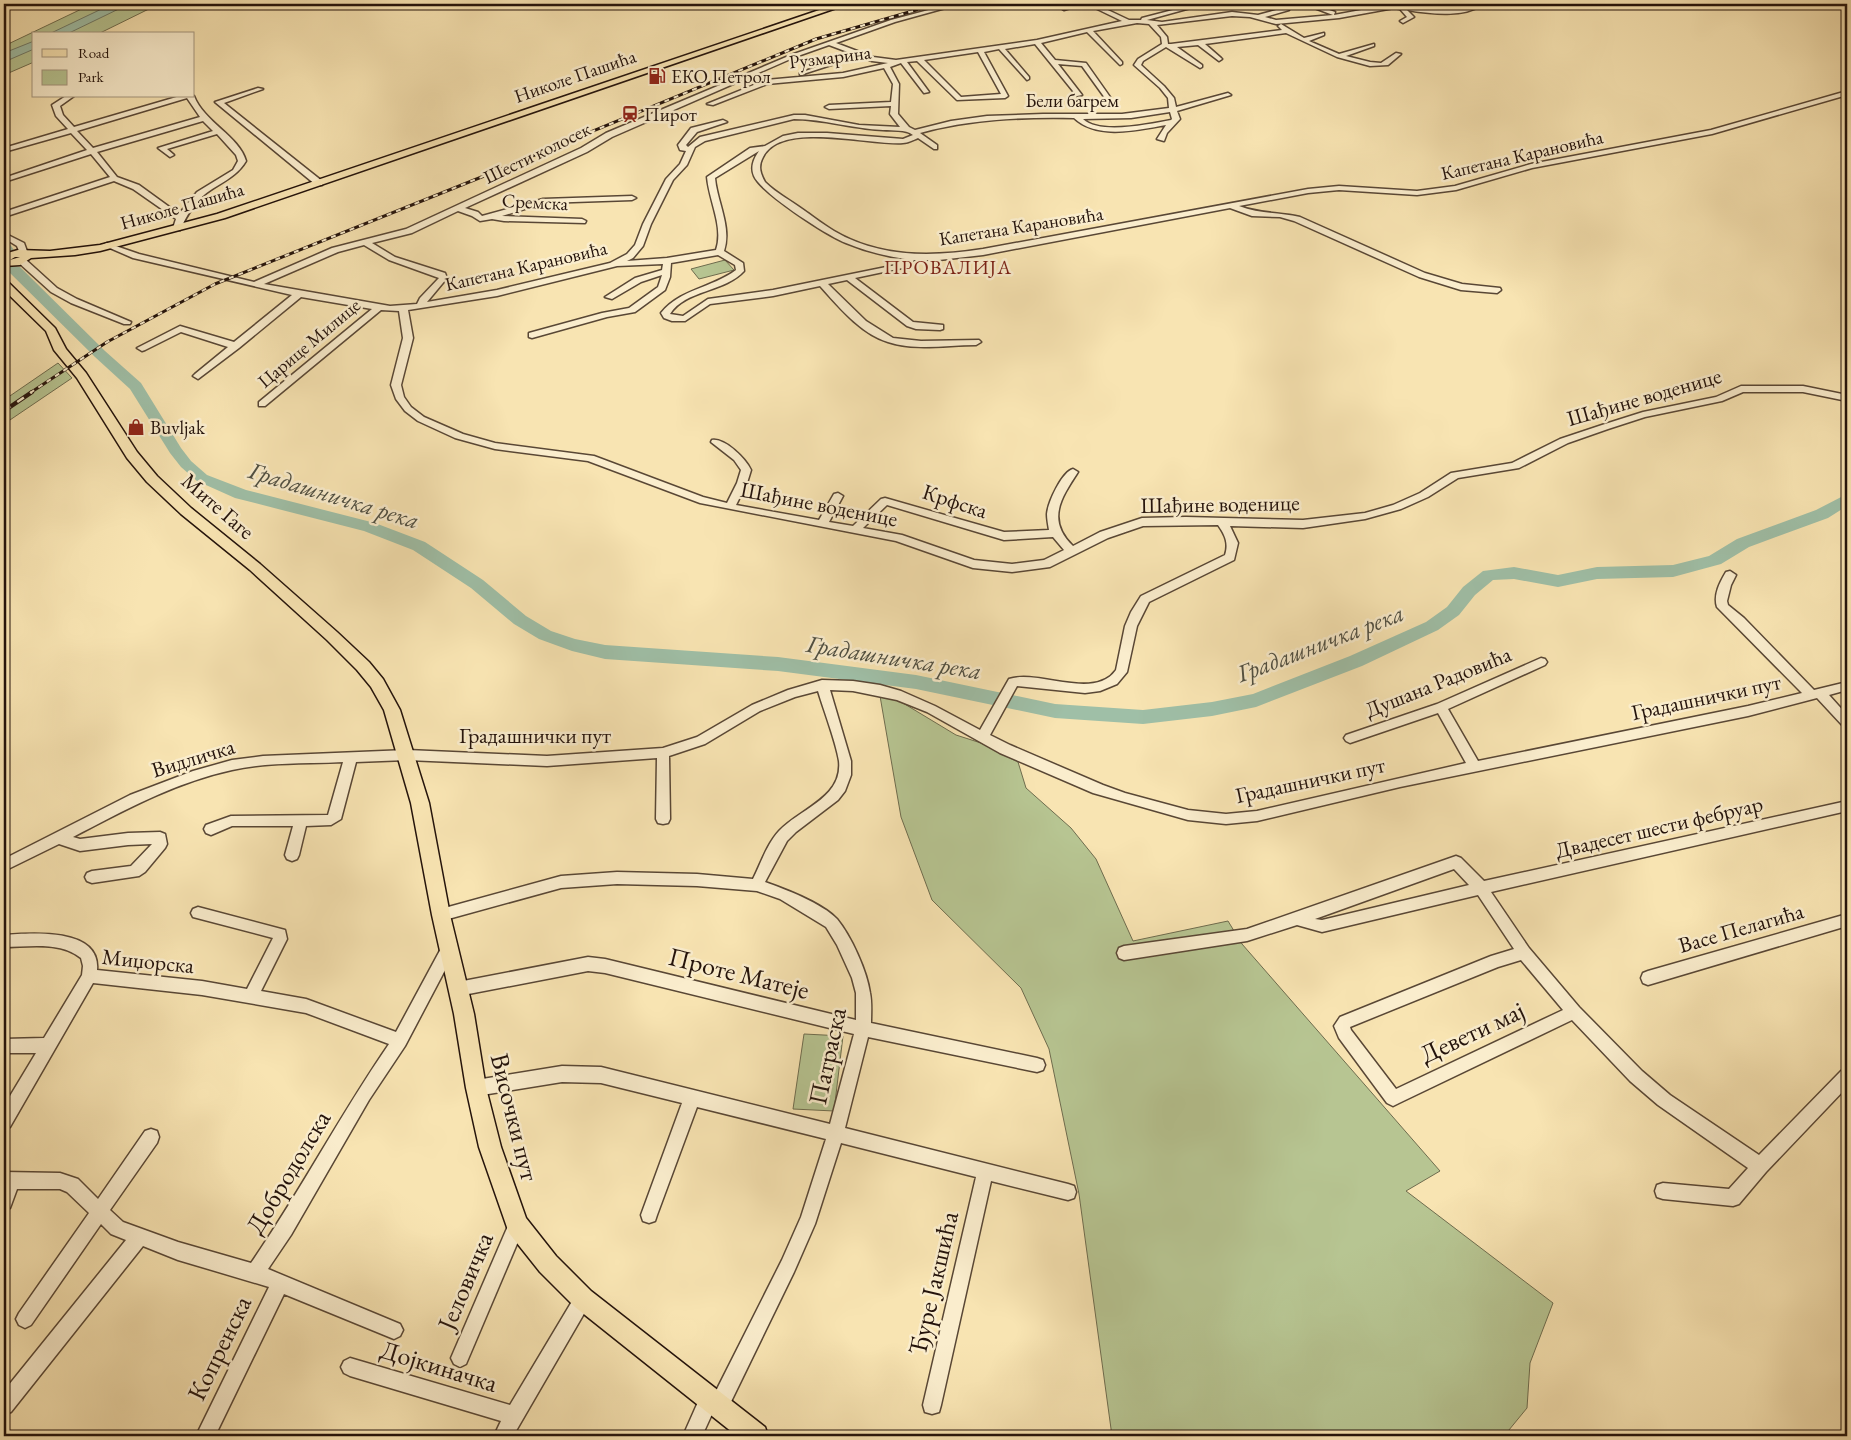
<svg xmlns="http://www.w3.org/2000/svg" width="1851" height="1440" font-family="'EB Garamond',serif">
  <rect width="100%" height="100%" fill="#f8e4b2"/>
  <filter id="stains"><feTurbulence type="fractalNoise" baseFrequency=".004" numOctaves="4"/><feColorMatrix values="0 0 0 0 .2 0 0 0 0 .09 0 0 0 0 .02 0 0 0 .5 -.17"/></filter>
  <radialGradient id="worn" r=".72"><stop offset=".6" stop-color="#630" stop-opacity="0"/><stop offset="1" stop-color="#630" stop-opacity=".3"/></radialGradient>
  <g fill="#b7c592" stroke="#6e6c4e">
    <path d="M92 4H159L98 34H34V62L4 75V46Z"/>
    <path d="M725 260 734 270 699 279 691 269Z"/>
    <path d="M58 363 72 378 4 424V400Z"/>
    <path d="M880 696 898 700 956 735 981 743 1018 762 1026 788 1071 828 1096 859 1133 941 1228 921 1242 944 1440 1171 1406 1191 1553 1303 1530 1363 1527 1408 1504 1436H1112L1079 1194 1049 1049 1021 988 932 900 901 817Z"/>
    <path d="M804 1034 843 1036 834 1111 793 1109Z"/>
  </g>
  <g fill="#9fbfa7" stroke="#6e7a69">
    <path d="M112 4H129L67 34H49Z"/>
    <path d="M34 41V49L4 62V53Z"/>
  </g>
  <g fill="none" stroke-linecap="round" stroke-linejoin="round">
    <g fill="#9fbfa7" fill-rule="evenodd">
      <path d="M4 240 8 241 15 252 13 255 9 256 4 253Z"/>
      <path d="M15 266 20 267 105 351 141 383 181 448 191 461 207 475 246 490 375 523 425 542 483 580 526 616 551 631 575 639 605 645 778 657 916 675 1055 704 1143 710 1212 702 1253 694 1350 656 1426 622 1447 607 1463 587 1483 571 1514 567 1558 575 1597 567 1673 565 1709 556 1737 539 1816 510 1847 494V506L1828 518 1749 547 1721 564 1673 577 1597 579 1558 587 1514 579 1493 580 1475 595 1459 615 1438 630 1362 666 1256 707 1212 716 1143 724 1055 718 916 689 778 671 605 659 572 651 539 639 514 624 471 588 413 550 364 531 235 498 197 481 181 467 170 453 130 389 95 357 10 273 9 270 10 267Z"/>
    </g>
    <g stroke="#594735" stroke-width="3">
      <g id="minor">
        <path d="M951 4H960L895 22 836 43 873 57 896 60 1037 40 1122 21 1091 6V4H1095L1129 20H1141L1142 18 1196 4H1205L1147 20 1162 22 1232 12 1258 15 1287 7 1289 10 1265 17 1276 20 1333 15 1304 4H1312L1335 12 1334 15 1394 4 1432 10 1458 9 1476 4H1485C1463 18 1432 14 1407 10L1414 17 1403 23 1400 21 1407 17 1400 9 1394 8 1339 18 1276 24 1250 17 1232 16 1157 25 1167 37 1168 44H1171L1282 30 1278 26 1281 24 1304 38 1324 33V35L1309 41 1339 54 1374 44V46L1346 56 1370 62 1381 63 1396 53 1401 54 1388 65 1370 66 1337 57 1286 33 1205 44 1221 58 1222 59 1219 61 1198 45 1177 47 1202 65V67L1200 68 1166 47 1143 61 1141 65 1164 86 1174 98 1176 107 1228 93 1231 95 1177 111 1180 119 1167 133 1164 141 1157 139 1166 125C1138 130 1097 140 1074 118 1022 117 971 119 920 133L937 145V149H934L918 138C913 140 908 143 903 143 871 146 781 120 763 157 758 166 760 173 765 182 777 194 792 201 805 211 815 218 824 225 834 231 880 258 932 257 983 249L1308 189 1339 186 1417 191 1455 186 1531 164 1711 130 1847 91V95L1712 134 1532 168 1456 190 1417 195 1339 190 1308 193 1239 206C1259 214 1280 212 1300 217L1425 273 1462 284 1500 288 1501 290 1497 293 1461 290 1419 277 1294 221 1280 217 1252 216 1230 208 983 255 939 260H914L907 267 855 278 913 322 943 325V329L940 330 916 329 907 326 847 280 828 284 866 321 893 338 921 341 979 340 981 342 976 345C947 345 916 351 888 342 861 334 838 306 820 286L773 296 710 304 685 321H672L664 318 661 313C680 289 712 288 736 270L735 265 718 255 671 263 670 277 665 290 635 312 607 317 532 338 529 337V333L602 313 629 308 658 287 662 275 641 282 612 299 605 297 635 278 662 270 663 264 617 266 497 296 408 310 413 338 401 385 404 397 411 407 424 417 463 434 495 443 594 456 703 497 727 503 737 483 741 470 734 460 711 442 712 440C725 438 746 459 751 470L747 483 736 505 819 520 834 494 838 493 843 496 829 522 853 526 881 499 885 498 1004 532 1049 530C1048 524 1047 519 1047 514 1048 502 1062 472 1073 469L1078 472C1061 498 1046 520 1073 546L1100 532 1142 518 1186 517 1303 520 1365 513 1393 505 1420 493 1451 473 1512 463 1560 439 1602 425 1643 412 1716 397 1741 386H1803L1847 395V401L1803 392H1743L1722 401 1645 417 1608 429 1568 443 1519 468 1458 478 1428 497 1401 509 1365 519 1303 528 1230 526 1238 543 1234 560 1149 602 1137 626 1127 672 1117 684 1100 691 1085 693 1017 686 990 735 1010 745 1103 785 1125 793 1188 810 1226 814 1257 811 1466 763 1438 713 1350 743 1346 741 1344 738 1346 735 1437 704 1541 658 1545 659 1547 662 1545 665 1448 709 1478 761 1748 706 1802 693 1717 607C1713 595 1720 582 1726 572L1730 571 1736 575 1731 585 1727 601 1728 605 1744 618 1814 690 1847 682V690L1829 695 1847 715V728L1843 726 1817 698 1748 716 1400 787 1257 821 1226 824 1188 820 1093 793 1000 753 927 712 897 700 853 691 830 690 851 761V775L845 791 838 800 796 832 787 841 765 882C785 889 823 904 837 919 851 936 867 971 870 993 872 1003 871 1013 871 1023L1037 1058 1043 1060 1045 1065 1043 1070 1037 1072 868 1037 845 1128 1068 1184 1074 1186 1076 1192 1074 1198 1068 1200 991 1181 941 1405 939 1412 932 1414 925 1412 923 1405 976 1177 841 1143 815 1224 794 1272 725 1414 718 1416 712 1414 702 1436H683L702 1393 709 1391 715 1393 782 1260 801 1217 826 1139 697 1107 657 1215 655 1221 649 1223 643 1221 641 1215 682 1103 601 1083 562 1082 476 1096 470 1093 468 1088 470 1083 476 1080 562 1066 601 1067 830 1124 854 1034 605 973 588 971 458 996 453 994 451 989 453 984 458 982 588 957 605 959 856 1020V993L852 978 837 945 826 927 780 899 757 891 697 886 617 884 561 888 441 921 436 919 434 915 436 911 441 909 561 876 617 872 697 874 753 879C761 863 767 844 779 831 799 809 843 798 839 761 836 742 824 711 818 691L795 697 760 711 705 744 669 756 670 819 668 823 663 824 658 823 656 819 657 758 547 766 407 760 356 762 341 819 331 825 306 826 299 855 297 859 292 861 287 859 285 855 293 826H232L211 835 206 833 204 829 206 825 231 816 328 815 343 762C307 764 268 762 232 770 176 782 123 811 73 837L80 839 128 833 160 832 165 834 167 844 165 848 145 872 139 876 92 883 87 881 85 877 87 873 92 871 131 866 152 844 128 845 80 851 59 844 4 871V859L130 795 193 771 232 760 263 756 407 750 547 756 663 748 697 737 752 705 788 690 822 680 853 681 880 685 901 691 935 706 980 730 1009 679C1039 669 1094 701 1116 670L1125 626 1131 612 1141 596 1225 555C1229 543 1225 535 1218 525L1143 526 1108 538 1050 567 1012 572 973 568 896 541 700 503 588 461 495 449 455 438 418 421 405 411 396 399 391 385 403 338 399 311 381 310 265 406H259V402L372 309 301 297 239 348 198 379 193 376 195 374 228 347 181 332 145 350 142 351 137 348 180 326 234 342 292 295 133 258 103 245 107 243 139 254 254 282 332 248 406 229 581 148 606 133 791 55 891 20ZM1137 23 1149 24 1161 37 1162 44 1138 59 1134 65 1160 88 1168 98 1169 108 1122 114H1043L987 116 951 121 915 130 909 127 898 114 899 84 890 67 901 63 924 93 929 92 907 62 917 61 957 100 1005 98 1008 96 984 52 999 49 1027 80 1029 79V77L1005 49 1035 44 1077 96 1082 95 1058 64 1082 66 1105 98H1109L1110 97 1086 63 1055 60 1041 43 1087 32 1120 65 1122 64V62L1093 31ZM829 45 853 54 800 73V75L859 56 872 61 888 63 843 73 766 80 707 104 713 105 767 84 843 77 884 68 893 84 891 102 829 105 825 107 829 109 891 106 890 114 900 127 859 125 805 115H794L700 137 688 147 686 145 697 132 727 122 723 120 691 128 678 145 680 150 686 151 680 164 666 179 643 224 635 245 627 254 610 263 497 290 427 302 447 278 445 273 395 257 372 243 412 233 458 211 472 216 480 221 492 219 504 221 585 223 586 221 582 219 502 216 544 203 632 200 636 198 632 196 543 199 482 216 478 212 465 208 587 152 612 137 795 57ZM978 52 1001 94 961 97 924 60ZM1170 112 1172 119 1171 120C1149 124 1100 135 1083 119L1131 118ZM794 119C824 119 853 129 883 130 893 131 905 129 913 135L903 139 827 133H798L783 136 765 146 750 148 707 177C709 201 724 227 716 250L667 258 627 261 633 258 643 246 651 224 673 180 687 165 695 147 705 141ZM759 151C754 158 750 167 754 176 761 193 828 236 846 243 865 251 885 256 905 259L896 265 773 290 708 299 683 316 670 314C685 290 725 292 744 271L743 263 724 251C732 227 717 202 715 178ZM364 245 389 260 439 278 420 298 417 304 390 306 264 284 338 252ZM887 505 1004 540 1053 537 1064 550 1044 560 1012 564 974 560 902 535 863 528Z"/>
        <path d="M1054 4 1065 6 1083 4 1064 10Z"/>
        <path d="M1114 4H1121L1116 7Z"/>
        <path d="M258 88 263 89 224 103 322 181V185H316L215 102Z"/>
        <path d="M66 96H74L60 106 63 115 74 127 180 96H194C204 122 239 136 246 161 236 178 219 183 204 195 193 204 186 217 180 230H177L173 228 176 219 133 189 114 181 4 217V212L110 177 91 154 4 182V178L87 150 71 133 4 152V148L68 129 56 116 52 105ZM187 98 200 117 93 148 77 131ZM203 121 213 131 158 148 170 157 174 155 167 149 217 134 236 155 238 161 233 170 197 192 179 214 139 185 117 177 97 152Z"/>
        <path d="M4 233 24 243 28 254 27 256H21L17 246 4 238Z"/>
        <path d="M19 259H25L57 288 77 299 131 322 130 324H124L71 303 51 292 19 263Z"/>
        <path d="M1847 801V811L1491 892 1529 948 1579 1007 1642 1071 1670 1095 1759 1155 1841 1071 1847 1069V1087L1766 1172 1739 1204 1733 1206 1663 1199 1657 1197 1655 1191 1657 1185 1663 1183 1729 1189 1748 1168 1658 1105 1630 1081 1572 1020 1399 1103 1393 1106 1387 1103 1339 1038 1334 1026 1340 1017 1491 956 1514 949 1478 895 1322 932 1297 925 1247 941 1124 960 1119 958 1117 953 1119 948 1124 946 1247 929 1456 856 1461 858 1484 881ZM1454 869 1469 885 1322 920 1315 919ZM1521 960 1563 1010 1396 1089 1351 1030 1350 1027 1498 967Z"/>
        <path d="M198 907 285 930 287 939 261 991 306 999 396 1032 444 943 449 942 454 943 456 948 454 953 405 1046 369 1100 291 1235 268 1269 400 1324 403 1330 400 1336 394 1339 284 1294 215 1436H196L269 1287 178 1260 143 1246 11 1412 4 1414V1391L126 1240 111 1234 101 1224 31 1325 25 1328 19 1325 16 1319 19 1313 89 1213 67 1192 60 1189H17L10 1208 4 1210V1172L60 1173 78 1179 98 1199 145 1131 151 1129 157 1131 159 1137 157 1143 110 1210 123 1222 178 1242 251 1263C300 1192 340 1115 389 1044L306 1013 202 995 93 983 10 1127 4 1129V1106L36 1053H4V1039L44 1038 82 975 83 966 81 958C60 941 29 947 4 947V935C30 933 101 927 97 970L202 981 247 989 273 938 193 917 191 913 193 909Z"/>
        <path d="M1847 914V926L1648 985 1643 983 1641 978 1643 973 1648 971Z"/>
        <path d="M517 1217 523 1219 525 1225 466 1364 460 1367 454 1364 451 1358 511 1219Z"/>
        <path d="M583 1290 589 1293 592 1299 589 1305 513 1436H494L501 1421 350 1376 344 1373 341 1367 344 1361 350 1358 510 1405 577 1293Z"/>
      </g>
    </g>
    <g stroke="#24130b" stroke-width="3">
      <g id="major">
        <path d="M837 4H848L225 218 100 251 75 255 31 258 20 265 4 266V254L18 250 50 251 100 245 217 214ZM15 257H20L10 260Z"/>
        <path d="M4 281 8 282 55 328 66 349 86 373 137 452 157 476 191 508 260 564 337 632 369 662 383 679 400 710 429 803 450 915 474 1014 486 1088 501 1147 526 1218 556 1256 591 1291 765 1427 768 1436H737L575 1307 540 1272 509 1233 479 1147 466 1088 454 1014 432 915 411 803 384 710 371 687 357 670 327 640 250 570 181 514 147 482 127 458 77 378 54 350 46 331 4 290Z"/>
      </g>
    </g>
    <use href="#minor" fill="#faedcd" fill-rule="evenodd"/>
    <use href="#major" fill="#f8e4b2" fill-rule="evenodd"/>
    <g stroke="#24130b" stroke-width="3">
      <path id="rail-far1" d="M30 393 107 342 215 284 494 172 816 39 937 4"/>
    </g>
    <g stroke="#24130b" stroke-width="4.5">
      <path id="rail" d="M4 411 32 392"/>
    </g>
    <use href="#rail-far1" stroke="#faedcd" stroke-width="2" stroke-dasharray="5" stroke-linecap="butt"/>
    <use href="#rail" stroke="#faedcd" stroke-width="2.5" stroke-dasharray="8" stroke-linecap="butt"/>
  </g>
  <defs>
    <g id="fuel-bare" transform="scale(1.35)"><path d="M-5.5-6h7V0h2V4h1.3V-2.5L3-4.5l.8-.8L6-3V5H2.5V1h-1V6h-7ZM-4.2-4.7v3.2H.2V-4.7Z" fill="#8f2418" stroke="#faedcd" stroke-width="2.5" paint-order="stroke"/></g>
    <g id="station-bare" transform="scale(1.35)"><path d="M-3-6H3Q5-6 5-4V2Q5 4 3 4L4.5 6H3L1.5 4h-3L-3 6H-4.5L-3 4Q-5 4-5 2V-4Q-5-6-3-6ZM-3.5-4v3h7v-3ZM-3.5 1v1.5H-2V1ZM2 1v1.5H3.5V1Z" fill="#8f2418" stroke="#faedcd" stroke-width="2.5" paint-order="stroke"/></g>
    <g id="shop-bare" transform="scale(1.35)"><path d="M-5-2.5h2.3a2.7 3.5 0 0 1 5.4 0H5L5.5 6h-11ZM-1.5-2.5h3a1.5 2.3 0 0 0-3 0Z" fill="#8f2418" stroke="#faedcd" stroke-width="2.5" paint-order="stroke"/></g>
  </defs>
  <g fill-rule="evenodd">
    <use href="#fuel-bare" x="657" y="76"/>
    <use href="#station-bare" x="630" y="114"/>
    <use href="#shop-bare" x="136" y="427"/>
  </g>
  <g text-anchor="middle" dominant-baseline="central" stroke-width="5" stroke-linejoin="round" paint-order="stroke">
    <g font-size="19" fill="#24130b" stroke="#faedcd">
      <text transform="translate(830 57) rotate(-7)">Рузмарина</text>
      <text transform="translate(575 76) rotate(-19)">Николе Пашића</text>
      <text x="1072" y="100">Бели багрем</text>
      <text transform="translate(537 153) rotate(-26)">Шести колосек</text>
      <text transform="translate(1522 155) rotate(-13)">Капетана Карановића</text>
      <text transform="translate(535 202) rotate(3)">Сремска</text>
      <text transform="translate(182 206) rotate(-16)">Николе Пашића</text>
      <text transform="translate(1021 226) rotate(-9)">Капетана Карановића</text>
      <text transform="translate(526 266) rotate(-13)">Капетана Карановића</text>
      <text transform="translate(309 343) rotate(-40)">Царице Милице</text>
    </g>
    <g font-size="19" fill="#24130b" stroke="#faedcd" text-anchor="start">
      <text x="671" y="76">ЕКО Петрол</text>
      <text x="644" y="114">Пирот</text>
      <text x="150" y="427">Buvljak</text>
    </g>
    <g font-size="20" letter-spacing="1" fill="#7a1f14" stroke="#faedcd">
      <text x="948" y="267">ПРОВАЛИЈА</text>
    </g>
    <g font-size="22" fill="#24130b" stroke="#faedcd">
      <text transform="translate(1644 397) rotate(-16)">Шађине воденице</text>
      <text transform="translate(955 501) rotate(18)">Крфска</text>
      <text transform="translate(819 504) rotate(11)">Шађине воденице</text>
      <text transform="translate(1220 504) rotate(-1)">Шађине воденице</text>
      <text transform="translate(218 506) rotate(41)">Мите Гаге</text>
      <text transform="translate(1438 682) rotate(-22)">Душана Радовића</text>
      <text transform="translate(1706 697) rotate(-12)">Градашнички пут</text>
      <text x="535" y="735">Градашнички пут</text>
      <text transform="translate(193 758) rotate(-17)">Видличка</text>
      <text transform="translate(1310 780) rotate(-12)">Градашнички пут</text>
      <text transform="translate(1659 827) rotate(-13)">Двадесет шести фебруар</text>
      <text transform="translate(1741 928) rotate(-16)">Васе Пелагића</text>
      <text transform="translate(148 961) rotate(6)">Миџорска</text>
    </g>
    <g font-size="24" font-style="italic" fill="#4f4f42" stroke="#faedcd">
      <text transform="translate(334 495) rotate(17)">Градашничка река</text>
      <text transform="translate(1320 643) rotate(-21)">Градашничка река</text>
      <text transform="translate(894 657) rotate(9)">Градашничка река</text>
    </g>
    <g font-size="26" fill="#24130b" stroke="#faedcd">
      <text transform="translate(739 973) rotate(14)">Проте Матеје</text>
      <text transform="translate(1472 1032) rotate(-25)">Девети мај</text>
      <text transform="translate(827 1056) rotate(-78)">Патраска</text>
      <text transform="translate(515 1117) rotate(76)">Височки пут</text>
      <text transform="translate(288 1172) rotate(-59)">Добродолска</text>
      <text transform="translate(465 1281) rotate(-67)">Јеловичка</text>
      <text transform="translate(933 1283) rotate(-77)">Ђуре Јакшића</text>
      <text transform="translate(219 1348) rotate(-64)">Копренска</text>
      <text transform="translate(439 1366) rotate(17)">Дојкиначка</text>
    </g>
  </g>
  <rect width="1851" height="1440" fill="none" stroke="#f8e4b2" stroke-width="20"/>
  <rect x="5" y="5" width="1841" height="1430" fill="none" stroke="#24130b" stroke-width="2.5"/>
  <rect x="10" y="10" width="1831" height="1420" fill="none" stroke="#24130b"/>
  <rect x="32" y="32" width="162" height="65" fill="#faedcd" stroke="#a4967f"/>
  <rect x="42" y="49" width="25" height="8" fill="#f8e4b2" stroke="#a4967f"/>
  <text x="78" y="58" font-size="15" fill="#24130b">Road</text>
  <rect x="42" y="70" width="25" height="15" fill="#b7c592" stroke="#a4967f"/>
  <text x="78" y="82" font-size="15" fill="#24130b">Park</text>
  <rect width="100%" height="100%" filter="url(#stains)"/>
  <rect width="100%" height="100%" fill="url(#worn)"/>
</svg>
